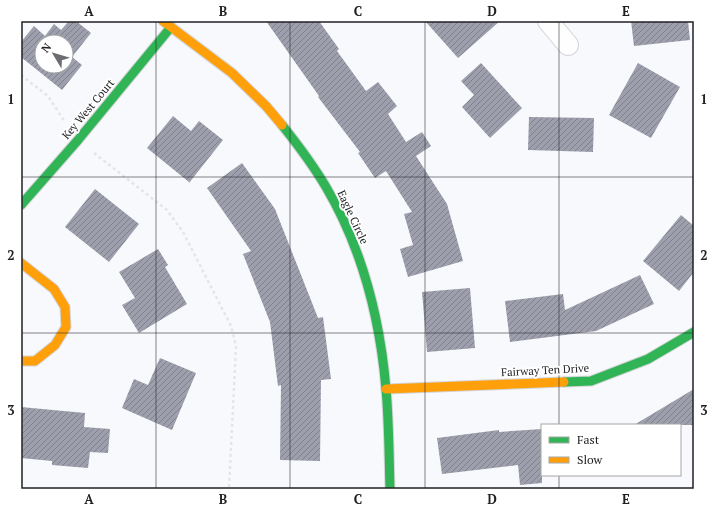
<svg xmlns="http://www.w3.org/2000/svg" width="715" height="510" font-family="'PT Serif',serif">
  <defs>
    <pattern id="building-hatch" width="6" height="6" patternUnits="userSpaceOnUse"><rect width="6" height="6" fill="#9e9fad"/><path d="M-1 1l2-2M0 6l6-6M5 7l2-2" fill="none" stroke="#80818d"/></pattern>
  </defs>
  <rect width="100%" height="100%" fill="#f8f9fc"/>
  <g fill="url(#building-hatch)" fill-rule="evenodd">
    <path d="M69 21H76L91 33 72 57 82 65 62 90 21 57V42L34 26 45 36 54 24 61 30ZM42 42H66V66H42Z"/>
    <path d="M266 21H319L339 49 337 51 366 91 378 82 397 106 388 114 406 142 422 132 431 146 416 156 447 204 463 261 408 277 400 249 413 245 404 214 412 212 386 171 375 178 358 153 360 152 318 97 319 96Z"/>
    <path d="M425 21H500L458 58Z"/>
    <path d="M631 21H688L690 40 634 46Z"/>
    <path d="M481 63 522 108 490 138 462 107 474 95 461 81Z"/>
    <path d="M638 63 680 87 651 138 609 115Z"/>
    <path d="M173 116 191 131 199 121 223 140 189 183V182L147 148Z"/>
    <path d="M529 117 594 118 593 152 528 150Z"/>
    <path d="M242 163 275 209 318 318 323 317 331 379 321 380 320 461 280 460 281 385 278 386 270 322 243 254 251 251 207 188Z"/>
    <path d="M95 189 139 224 109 262 65 227Z"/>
    <path d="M681 215 694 226V272L679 291 643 261Z"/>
    <path d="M158 249 168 265 165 267 187 304 139 333 122 305 135 298 119 272Z"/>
    <path d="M640 275 654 304 596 331 510 342 505 301 563 294 565 310Z"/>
    <path d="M470 288 475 348 427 352 422 292Z"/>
    <path d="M160 358 196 373 172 430 122 408 134 379 148 385Z"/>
    <path d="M694 389V425H634Z"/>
    <path d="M21 407 85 413 84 427 110 429 108 453 90 452 88 468 52 465V461L21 458Z"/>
    <path d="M542 429V483L520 485 518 465 442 474 437 438 499 430V432Z"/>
  </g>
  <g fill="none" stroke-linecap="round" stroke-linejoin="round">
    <g stroke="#d4d5d8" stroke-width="22">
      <path id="street" d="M548 21 568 45"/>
    </g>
    <g stroke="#d4d5d8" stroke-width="11">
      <g id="fast">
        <path d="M282 125C298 145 313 165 326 187 362 248 380 319 386 389 389 422 389 456 390 489"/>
        <path d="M21 205 78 140 171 27"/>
        <path d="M564 382 591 381 648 359 694 332"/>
      </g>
    </g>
    <g stroke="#d4d5d8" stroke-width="11">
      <g id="slow">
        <path d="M163 21 232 73 266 106 282 125"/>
        <path d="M21 263 54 289 65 307 66 327 55 345 35 361H21"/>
        <path d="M386 389 564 382"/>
      </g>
    </g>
    <g stroke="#e4e5e6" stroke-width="2.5" stroke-dasharray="3 3" stroke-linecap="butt">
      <path d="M21 75 48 96 65 122"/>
      <path d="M94 153 167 210 183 232 231 326 236 346 229 489"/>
    </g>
    <use href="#street" stroke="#fefeff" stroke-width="20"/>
    <use href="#fast" stroke="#30b455" stroke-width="9"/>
    <use href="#slow" stroke="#ff9f0a" stroke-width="9"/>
  </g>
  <path fill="none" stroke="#212125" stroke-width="1" stroke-opacity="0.55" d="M156 21V489M290 21V489M425 21V489M559 21V425M21 177H694M21 333H694M559 475V489"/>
  <g text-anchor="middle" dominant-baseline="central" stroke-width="4" stroke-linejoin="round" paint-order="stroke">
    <g font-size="11" fill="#212125" stroke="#fff">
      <text transform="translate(88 109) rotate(-50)">Key West Court</text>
      <text transform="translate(353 217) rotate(65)">Eagle Circle</text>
      <text transform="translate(545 370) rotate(-3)">Fairway Ten Drive</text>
    </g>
  </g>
  <rect width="715" height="510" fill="none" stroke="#ffffff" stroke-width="44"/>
  <rect x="541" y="424" width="140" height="52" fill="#ffffff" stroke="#a6a6a8"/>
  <rect x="549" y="437" width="20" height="6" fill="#30b455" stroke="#a6a6a8"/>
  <text x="577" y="444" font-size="12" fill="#212125">Fast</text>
  <rect x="549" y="457" width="20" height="6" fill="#ff9f0a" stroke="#a6a6a8"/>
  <text x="577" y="464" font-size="12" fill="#212125">Slow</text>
  <g transform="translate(54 54) rotate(308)"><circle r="19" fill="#ffffff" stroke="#a6a6a8"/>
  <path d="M0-3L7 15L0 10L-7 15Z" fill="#6c6d70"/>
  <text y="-6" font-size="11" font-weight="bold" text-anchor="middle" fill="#212125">N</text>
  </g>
  <rect x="22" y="22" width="671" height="466" fill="none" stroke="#212125" stroke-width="1.5"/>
  <g font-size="13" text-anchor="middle" font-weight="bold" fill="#212125">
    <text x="89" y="16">A</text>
    <text x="223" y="16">B</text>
    <text x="358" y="16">C</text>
    <text x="492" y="16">D</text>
    <text x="626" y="16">E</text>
    <text x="11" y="104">1</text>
    <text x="704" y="104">1</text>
    <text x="11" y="260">2</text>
    <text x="704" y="260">2</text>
    <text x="11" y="415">3</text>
    <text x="704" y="415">3</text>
    <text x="89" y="504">A</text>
    <text x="223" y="504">B</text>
    <text x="358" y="504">C</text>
    <text x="492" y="504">D</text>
    <text x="626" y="504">E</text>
  </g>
</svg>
